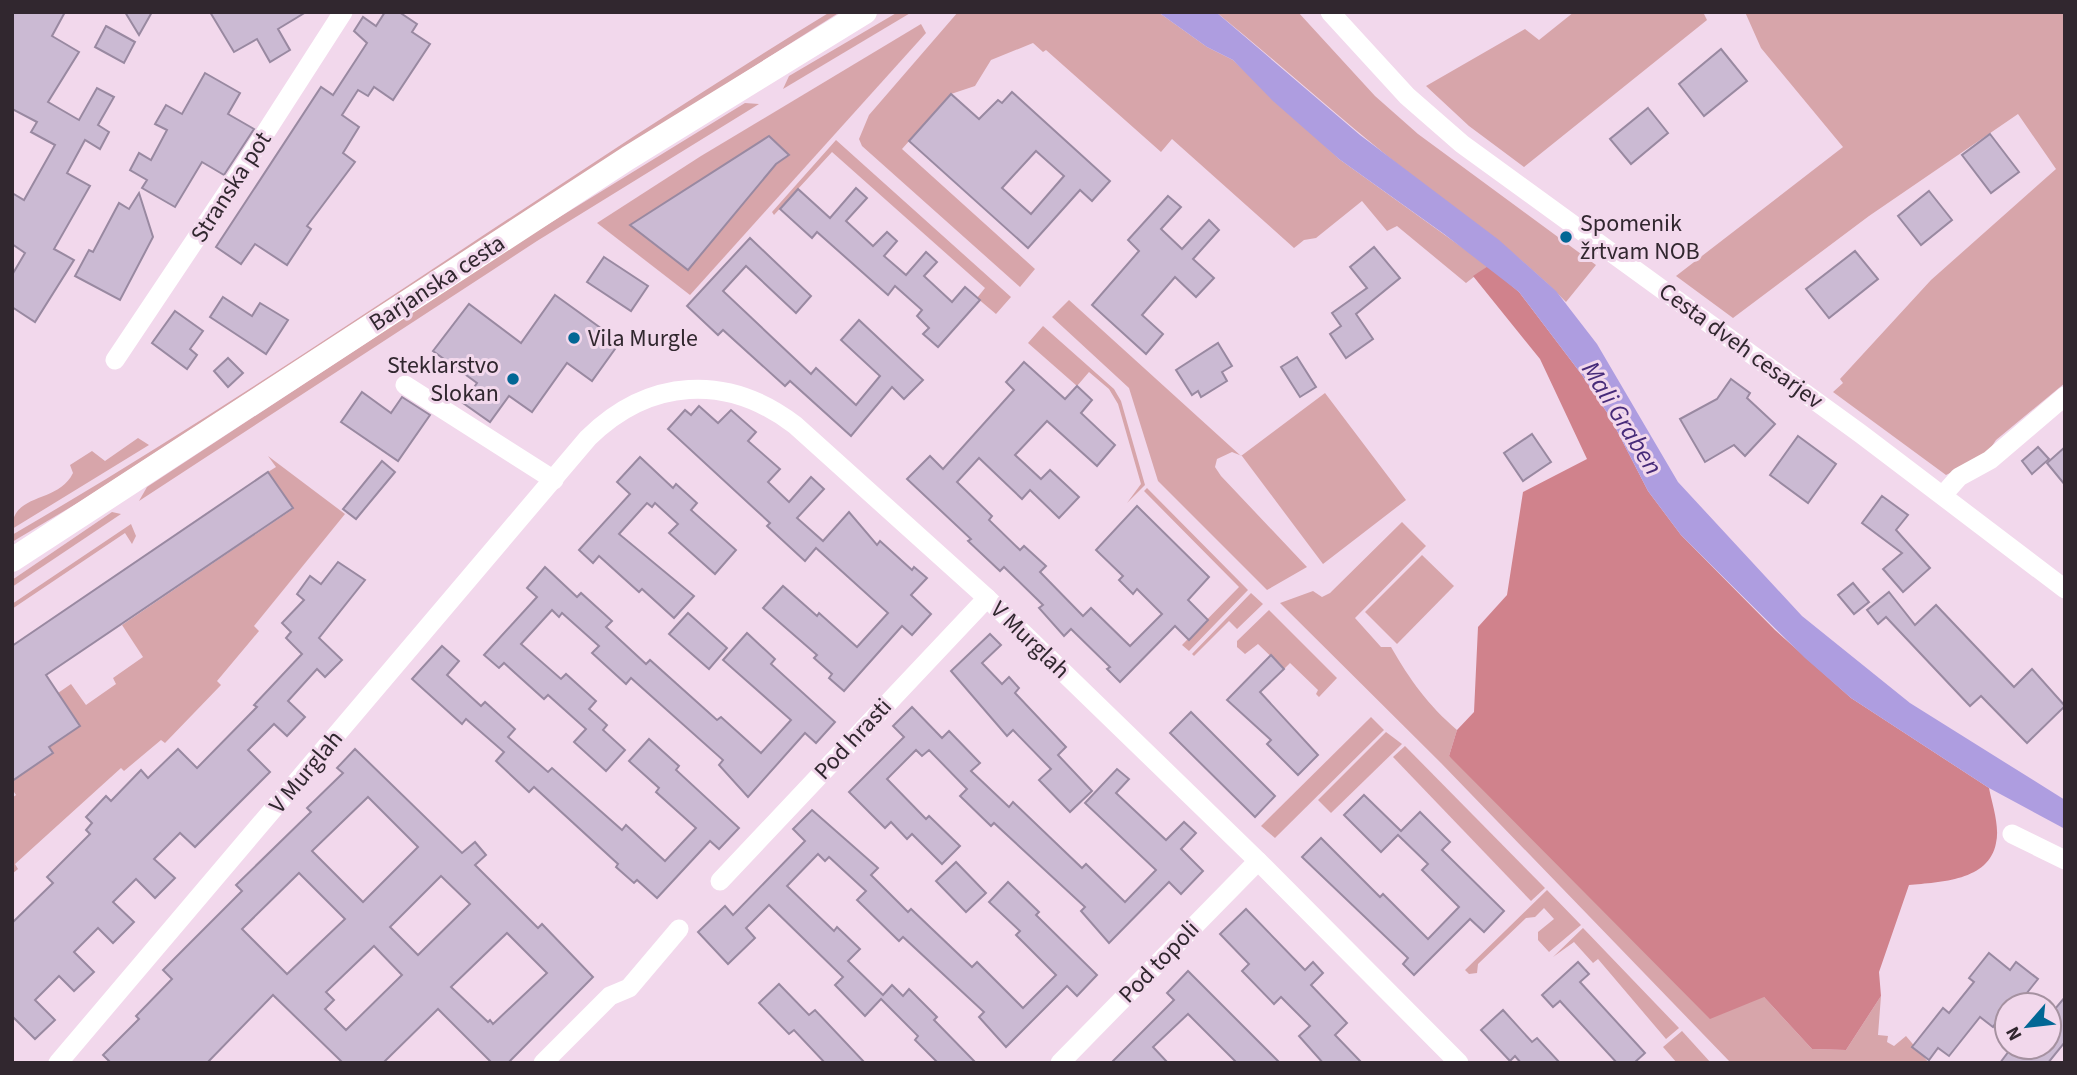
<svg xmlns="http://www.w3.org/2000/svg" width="2077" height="1075" font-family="'Source Sans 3',sans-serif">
  <rect width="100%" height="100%" fill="#f2d8ec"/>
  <g fill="#d7a5aa">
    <path d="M830 12H840L575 180 81 501 12 542V535C292 372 554 181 830 12Z"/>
    <path d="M898 12H912L783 89 789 76Z"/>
    <path d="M958 12H1158L1207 47 1233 60 1339 159 1488 266 1466 283 1397 226 1387 231 1362 201 1316 238 1304 240 1294 248 1172 139 1161 152 1046 50 1043 52 1033 43 991 60 975 86 951 94 902 149 1035 269 1020 287 862 146 859 139 869 115Z"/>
    <path d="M1216 12H1298L1375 96 1418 134 1596 265 1566 302C1517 251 1460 214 1405 170 1340 119 1280 64 1216 12Z"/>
    <path d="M1574 12H1703L1707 20 1524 167 1469 126 1426 86 1525 29 1539 40Z"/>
    <path d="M1745 12H2065V383L1996 440 1986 455 1946 475 1833 392 1843 383 1840 379 1931 280 2056 169 2018 114 1869 216 1733 318 1676 276 1843 147 1761 48Z"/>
    <path d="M921 24 926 33 690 295 597 223 701 156Z"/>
    <path d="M745 103 759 104 537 241 139 501 147 487 532 234Z"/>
    <path d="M836 140 1011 297 996 314 977 298 985 288 832 152 774 215 772 212Z"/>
    <path d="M1069 300 1241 456 1325 393 1406 500 1323 564 1242 456 1232 452 1217 459 1215 467 1221 476 1307 567 1267 590 1158 481 1129 388 1052 317Z"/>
    <path d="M1043 326 1114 389 1121 401 1145 485 1127 503 1141 484 1118 404 1109 389 1089 372 1077 386 1028 343Z"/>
    <path d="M138 438 149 445 12 529C12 492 58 504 73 473L70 465 92 451 105 461Z"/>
    <path d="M268 456 345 514 254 626 259 631 217 681 221 685 165 743 161 740 124 771 121 768 15 864 18 869 12 874V798L16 795 12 789V761L22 774 53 753 49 747 80 726 58 693 71 684 86 705 116 684 113 678 143 657 122 625 293 509 268 472 276 467Z"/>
    <path d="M1147 488 1248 590 1189 651 1182 645 1239 587 1144 491Z"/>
    <path d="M112 512 121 514 12 587V580Z"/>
    <path d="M1402 522 1426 546 1355 618 1381 647H1391C1410 680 1428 705 1457 730L1449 756 1764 997 1812 1049 1846 1050 1881 996 1878 1035 1888 1036 1887 1042 1894 1046 1906 1036 1929 1063H1731L1441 763 1280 603 1313 591 1322 597 1330 593Z"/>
    <path d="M131 524 136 536 132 544 125 533 12 609V604Z"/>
    <path d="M1422 555 1454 586 1397 644 1365 612Z"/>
    <path d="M1251 593 1263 604 1237 629 1229 621 1194 656 1192 654Z"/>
    <path d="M1269 610 1337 678 1319 697 1316 694 1318 690 1290 663 1284 669 1258 644 1245 654 1237 647V641Z"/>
    <path d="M1371 717 1384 730 1275 838 1261 826Z"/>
    <path d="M1386 732 1402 744 1331 813 1318 800Z"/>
    <path d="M1405 746 1545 888 1531 901 1393 757Z"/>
    <path d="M1547 890 1581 925 1549 952 1538 940V932L1554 919 1544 908 1535 917 1526 918 1478 964 1477 973 1469 974 1465 970Z"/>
    <path d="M1583 928 1679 1028 1666 1039 1598 959 1593 963 1574 942 1553 957Z"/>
    <path d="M1682 1031 1711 1063H1677L1663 1047Z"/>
  </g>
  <path fill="#d0828c" d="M1488 266 1519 292 1582 375 1610 417 1648 491 1681 535 1775 630 1851 698 1989 788C1992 804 2000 826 1996 843 1989 881 1940 882 1909 885L1879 972 1881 996 1846 1050 1812 1049 1764 997 1710 1019 1449 756 1457 730 1474 712 1478 627 1507 595 1523 492 1587 459 1540 359 1473 276Z"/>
  <path fill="#ae9de0" d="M1158 12H1216L1360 135 1499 240 1556 291 1597 344 1678 482 1802 616 1910 703 2065 800V829L1989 788 1851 698 1805 658 1681 535 1648 491 1610 417 1582 375 1519 292 1444 234 1339 159 1273 101 1233 60 1207 47Z"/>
  <g fill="#cbbad3" stroke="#9989a1" stroke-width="2" fill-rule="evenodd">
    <path d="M12 12H65L52 36 79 52 48 102 79 120 97 88 114 97 98 125 109 132 100 149 85 140 67 173 90 186 54 249 74 260 35 322 12 307V275L25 253 12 244V193L24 200 55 145 31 132 37 122 12 109Z"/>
    <path d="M125 12H152L139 35Z"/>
    <path d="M210 12H306L278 29 290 50 270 62 257 39 234 52Z"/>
    <path d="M385 12H399L417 24 412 32 430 44 393 100 374 87 368 96 358 90 342 115 359 127 343 153 355 162 307 226 311 229 287 265 255 244 241 264 216 247 321 87 333 95 367 43 354 31 363 17 376 26Z"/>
    <path d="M106 26 135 42 124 63 95 47Z"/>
    <path d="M1721 49 1747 81 1704 116 1679 84Z"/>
    <path d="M205 73 240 93 228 114 254 129 224 175 202 162 175 207 142 188 147 180 130 170 139 153 151 160 167 130 155 124 166 105 182 114Z"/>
    <path d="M1012 92 1110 181 1092 201 1080 190 1028 248 909 141 951 94 979 119 998 100 1002 103ZM1036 151 1064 176 1031 214 1002 188Z"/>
    <path d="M1648 108 1668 133 1631 164 1610 139Z"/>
    <path d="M1990 134 2019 172 1991 193 1962 155Z"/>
    <path d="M769 136 789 155 776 164 688 270 630 225Z"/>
    <path d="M856 188 867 198 846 221 873 246 887 232 897 241 884 256 906 275 926 252 937 262 924 276 952 302 965 287 980 300 938 347 923 334 929 328 917 316 922 310 895 286 888 295 817 232 812 238 780 209 798 189 830 218Z"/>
    <path d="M1929 191 1952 220 1921 245 1898 216Z"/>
    <path d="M139 193 153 237 120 300 75 276 89 250 93 252 119 203 129 209Z"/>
    <path d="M1168 196 1181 207 1161 229 1182 249 1209 220 1219 230 1193 259 1214 278 1196 297 1175 277 1142 315 1163 334 1146 354 1092 305 1139 251 1128 240Z"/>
    <path d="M750 238 811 296 796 313 746 266 723 291 811 374 816 368 856 405 880 376 841 340 859 320 923 380 904 399 892 387 851 436 790 381 785 386 723 330 718 335 687 306Z"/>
    <path d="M1374 247 1400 278 1356 314 1373 339 1346 358 1330 334 1341 326 1332 313 1367 288 1350 267Z"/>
    <path d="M1855 251 1878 279 1829 318 1806 289Z"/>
    <path d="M604 257 648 286 631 311 587 282Z"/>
    <path d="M555 295 620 342 592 381 567 363 532 412 509 396 490 422 463 403 477 383 433 351 469 304 521 343Z"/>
    <path d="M223 297 252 316 260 303 288 320 266 354 210 317Z"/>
    <path d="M175 311 203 331 190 349 197 355 187 369 152 343Z"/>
    <path d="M1218 343 1232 366 1222 372 1227 381 1201 397 1198 391 1192 395 1176 370Z"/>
    <path d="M1297 357 1316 387 1300 397 1281 367Z"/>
    <path d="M228 358 243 373 228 387 214 371Z"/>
    <path d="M1024 362 1065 399 1077 386 1092 400 1081 413 1115 445 1097 466 1047 421 1015 455 1041 479 1050 470 1079 497 1059 518 1030 490 1022 499 979 458 957 482 992 516 989 520 1020 550 1024 546 1046 566 1040 572 1083 616 1091 608 1130 646 1162 614 1137 589 1133 594 1119 580 1123 576 1096 550 1137 506 1209 577 1188 600 1208 620 1189 640 1175 626 1120 682 1107 669 1110 667 1071 629 1064 636 1039 608 1043 605 1004 567 1000 571 968 541 971 539 907 479 930 456 943 469 1014 390 1006 382Z"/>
    <path d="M1731 379 1750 393 1747 398 1775 424 1745 456 1734 445 1705 462 1680 419 1717 399Z"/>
    <path d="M362 392 391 413 402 397 430 415 398 461 341 422Z"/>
    <path d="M699 406 718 423 731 410 756 432 748 441 780 469 768 482 789 502 811 477 824 489 797 518 823 541 849 512 877 545 880 541 912 570 914 567 927 578 911 595 931 614 912 635 902 626 844 691 829 678 832 674 814 658 817 655 763 608 783 586 817 616 819 613 857 647 888 613 816 548 805 561 767 526 770 523 668 429 685 410 691 415Z"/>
    <path d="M1532 434 1551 462 1523 481 1504 453Z"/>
    <path d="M1798 436 1836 464 1808 503 1770 475Z"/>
    <path d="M2038 447 2049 459 2032 474 2022 461Z"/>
    <path d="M2065 447V485L2047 463Z"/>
    <path d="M640 457 673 488 676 484 697 503 691 510 736 550 715 574 669 533 678 524 655 503 652 507 647 503 619 534 694 596 674 618 642 589 639 592 599 556 593 563 579 550 630 494 617 482Z"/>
    <path d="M382 461 395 472 356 519 343 509Z"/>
    <path d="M268 472 293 508 46 675 80 726 49 747 53 753 12 781V646Z"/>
    <path d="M1882 496 1908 515 1896 530 1930 568 1903 592 1883 569 1902 553 1862 523Z"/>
    <path d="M338 562 365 580 319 638 342 660 325 677 317 669 288 701 305 717 287 736 274 724 248 750 270 772 195 847 180 833 154 859 175 878 155 898 136 879 113 902 134 922 113 943 98 928 74 952 94 972 74 991 59 976 35 1000 55 1020 35 1039 12 1016V923L53 883 47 877 90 834 86 830 92 823 86 817 106 796 111 801 141 770 148 778 178 749 197 768 257 707 254 705 302 654 286 638 291 632 282 623 304 600 297 594 310 576 321 584Z"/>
    <path d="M545 567 577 597 581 593 612 621 606 627 646 664 650 660 717 720 721 717 761 753 791 720 723 660 747 633 775 659 771 664 835 722 816 743 805 733 748 797 719 765 723 760 631 678 626 684 592 653 599 646 562 613 559 617 552 610 521 644 561 679 566 674 596 701 589 709 607 725 603 730 625 750 606 771 574 742 586 729 548 695 544 699 504 663 499 668 484 655 537 597 527 588Z"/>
    <path d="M1853 583 1869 602 1854 614 1838 595Z"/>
    <path d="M1889 592 1915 625 1936 605 2014 687 2032 669 2065 706 2027 743 1981 696 1970 706 1886 617 1878 624 1867 610Z"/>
    <path d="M688 613 727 648 709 669 669 634Z"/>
    <path d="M990 634 1001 645 982 663 1002 684 1009 677 1019 688 1015 693 1066 747 1058 755 1092 791 1070 812 1039 780 1051 769 1013 730 1007 736 951 671Z"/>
    <path d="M442 646 459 661 447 675 481 706 485 702 515 729 508 737 548 772 552 768 622 830 626 825 665 861 696 828 656 792 659 788 629 761 649 739 679 766 676 770 739 828 719 849 710 841 657 898 637 880 634 883 616 867 618 864 534 787 529 792 496 761 504 752 466 719 462 724 412 679Z"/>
    <path d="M1271 655 1284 669 1260 692 1318 755 1298 775 1267 744 1271 740 1227 700Z"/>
    <path d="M912 707 942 738 949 731 980 763 971 771 1009 807 1013 802 1082 868 1086 864 1125 902 1156 870 1085 803 1117 769 1129 779 1116 793 1166 840 1184 822 1196 833 1181 849 1203 871 1181 894 1169 882 1109 943 1081 911 1085 907 994 823 991 826 960 796 967 789 929 750 922 756 916 750 887 779 926 819 929 816 960 846 942 864 912 834 907 839 891 822 885 828 849 792 904 737 893 726Z"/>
    <path d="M1191 712 1275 796 1255 817 1170 733Z"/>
    <path d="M355 749 462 853 475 842 486 855 475 865 538 928 542 924 593 977 508 1063H492L438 1009 383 1063H343L273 995 207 1063H111L103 1055 139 1019 136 1016 172 979 163 970 242 891 236 885 311 812 307 808 343 773 337 768ZM368 797 418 847 363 902 312 851ZM299 873 345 919 287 974 242 929ZM441 876 470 904 418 955 390 927ZM507 933 547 973 493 1024 490 1020 488 1022 451 987ZM374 946 402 975 346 1030 325 1009 334 1000 326 992Z"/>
    <path d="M1364 795 1401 831 1420 812 1450 842 1442 850 1504 911 1484 932 1470 919 1414 975 1403 964 1408 958 1302 857 1321 838 1380 897 1383 894 1428 939 1459 907 1422 870 1428 864 1398 835 1381 852 1344 815Z"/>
    <path d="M812 810 878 868 871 875 908 912 911 909 972 967 977 962 1023 1008 1056 975 1016 935 1020 931 989 902 1008 882 1039 912 1036 915 1097 975 1077 996 1067 986 1006 1047 979 1017 984 1012 903 937 899 941 857 900 866 891 829 857 825 861 818 854 787 886 834 931 837 927 860 949 848 961 883 995 892 985 903 996 909 989 937 1017 934 1020 976 1063H938L915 1040 918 1036 881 999 865 1016 835 985 843 977 769 905 746 928 755 938 728 964 698 932 725 906 733 915 805 841 793 829Z"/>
    <path d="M956 862 986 893 966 912 936 881Z"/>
    <path d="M1246 909 1305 970 1313 962 1323 973 1311 985 1347 1023 1335 1035 1362 1063H1323L1299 1036 1310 1026 1281 997 1274 1004 1242 971 1249 964 1220 934Z"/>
    <path d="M1989 953 2010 970 2016 962 2038 979 2018 1004 2014 1001 2007 1005 1993 1027 1980 1017 1949 1056 1938 1048 1929 1060 1912 1047 1943 1008 1949 1013 1974 982 1969 978Z"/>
    <path d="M1578 962 1589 974 1580 982 1645 1053 1634 1063H1617L1560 1001 1553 1007 1542 995Z"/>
    <path d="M1188 971 1280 1063H1237L1188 1014 1153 1047 1168 1063H1111L1174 1000 1167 993Z"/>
    <path d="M779 984 809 1015 815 1010 865 1063H825L794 1030 789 1034 759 1003Z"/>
    <path d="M2065 997V1042L2048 1063H2000L2012 1047H2049V1016Z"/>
    <path d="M1503 1010 1532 1042 1537 1038 1560 1063H1521L1515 1056 1510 1061 1481 1030Z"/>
  </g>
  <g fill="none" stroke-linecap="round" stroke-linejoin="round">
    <g stroke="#fff" stroke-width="19">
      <path d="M1330 12 1407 96 1462 144 1861 434 2065 589"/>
      <path d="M115 360 228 191 343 12"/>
      <path d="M405 385 554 480"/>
      <path d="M1943 495 1959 477 1990 460 2065 396"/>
      <path d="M2012 834 2065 860"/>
      <path d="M720 881 987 598"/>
      <path d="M58 1063 588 438C649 378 727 373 795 425L987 598 1258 861 1459 1063"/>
      <path d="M543 1063 610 996 629 988 679 929"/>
      <path d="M1060 1063 1258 861"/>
    </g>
    <path stroke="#fff" stroke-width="24" d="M12 560 628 158 865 12"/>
  </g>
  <g fill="#026795" stroke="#f2d8ec" stroke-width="2.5">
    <circle cx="1566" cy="237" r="7"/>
    <circle cx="574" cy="338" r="7"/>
    <circle cx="513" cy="379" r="7"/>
  </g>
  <g text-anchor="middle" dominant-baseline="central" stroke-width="6" stroke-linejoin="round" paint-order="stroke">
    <g font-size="24" fill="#31272f" stroke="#f2d8ec">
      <text transform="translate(231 187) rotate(-57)">Stranska pot</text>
      <text transform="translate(437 283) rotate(-33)">Barjanska cesta</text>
      <text transform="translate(1741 346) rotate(36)">Cesta dveh cesarjev</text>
      <text transform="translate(1030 640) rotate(44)">V Murglah</text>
      <text transform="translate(853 739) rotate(-47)">Pod hrasti</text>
      <text transform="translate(306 772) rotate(-50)">V Murglah</text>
      <text transform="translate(1159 962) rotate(-46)">Pod topoli</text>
    </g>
    <g font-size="24" fill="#31272f" stroke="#f2d8ec" text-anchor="start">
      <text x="1580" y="223">Spomenik<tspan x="1580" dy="28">žrtvam NOB</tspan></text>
      <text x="588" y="338">Vila Murgle</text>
      <text x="499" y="365" text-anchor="end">Steklarstvo<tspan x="499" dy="28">Slokan</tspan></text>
    </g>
    <g font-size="26" font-style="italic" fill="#472b79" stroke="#f2d8ec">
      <text transform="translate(1622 418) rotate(58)">Mali Graben</text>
    </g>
  </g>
  <rect width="2077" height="1075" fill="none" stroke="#31272f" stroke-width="28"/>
  <g transform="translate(2028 1026) rotate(242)"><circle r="33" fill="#f2d8ec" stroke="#a591a0" stroke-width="2"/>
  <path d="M0-5L12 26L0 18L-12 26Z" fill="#026795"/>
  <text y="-10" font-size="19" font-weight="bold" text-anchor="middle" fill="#31272f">N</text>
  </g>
</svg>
